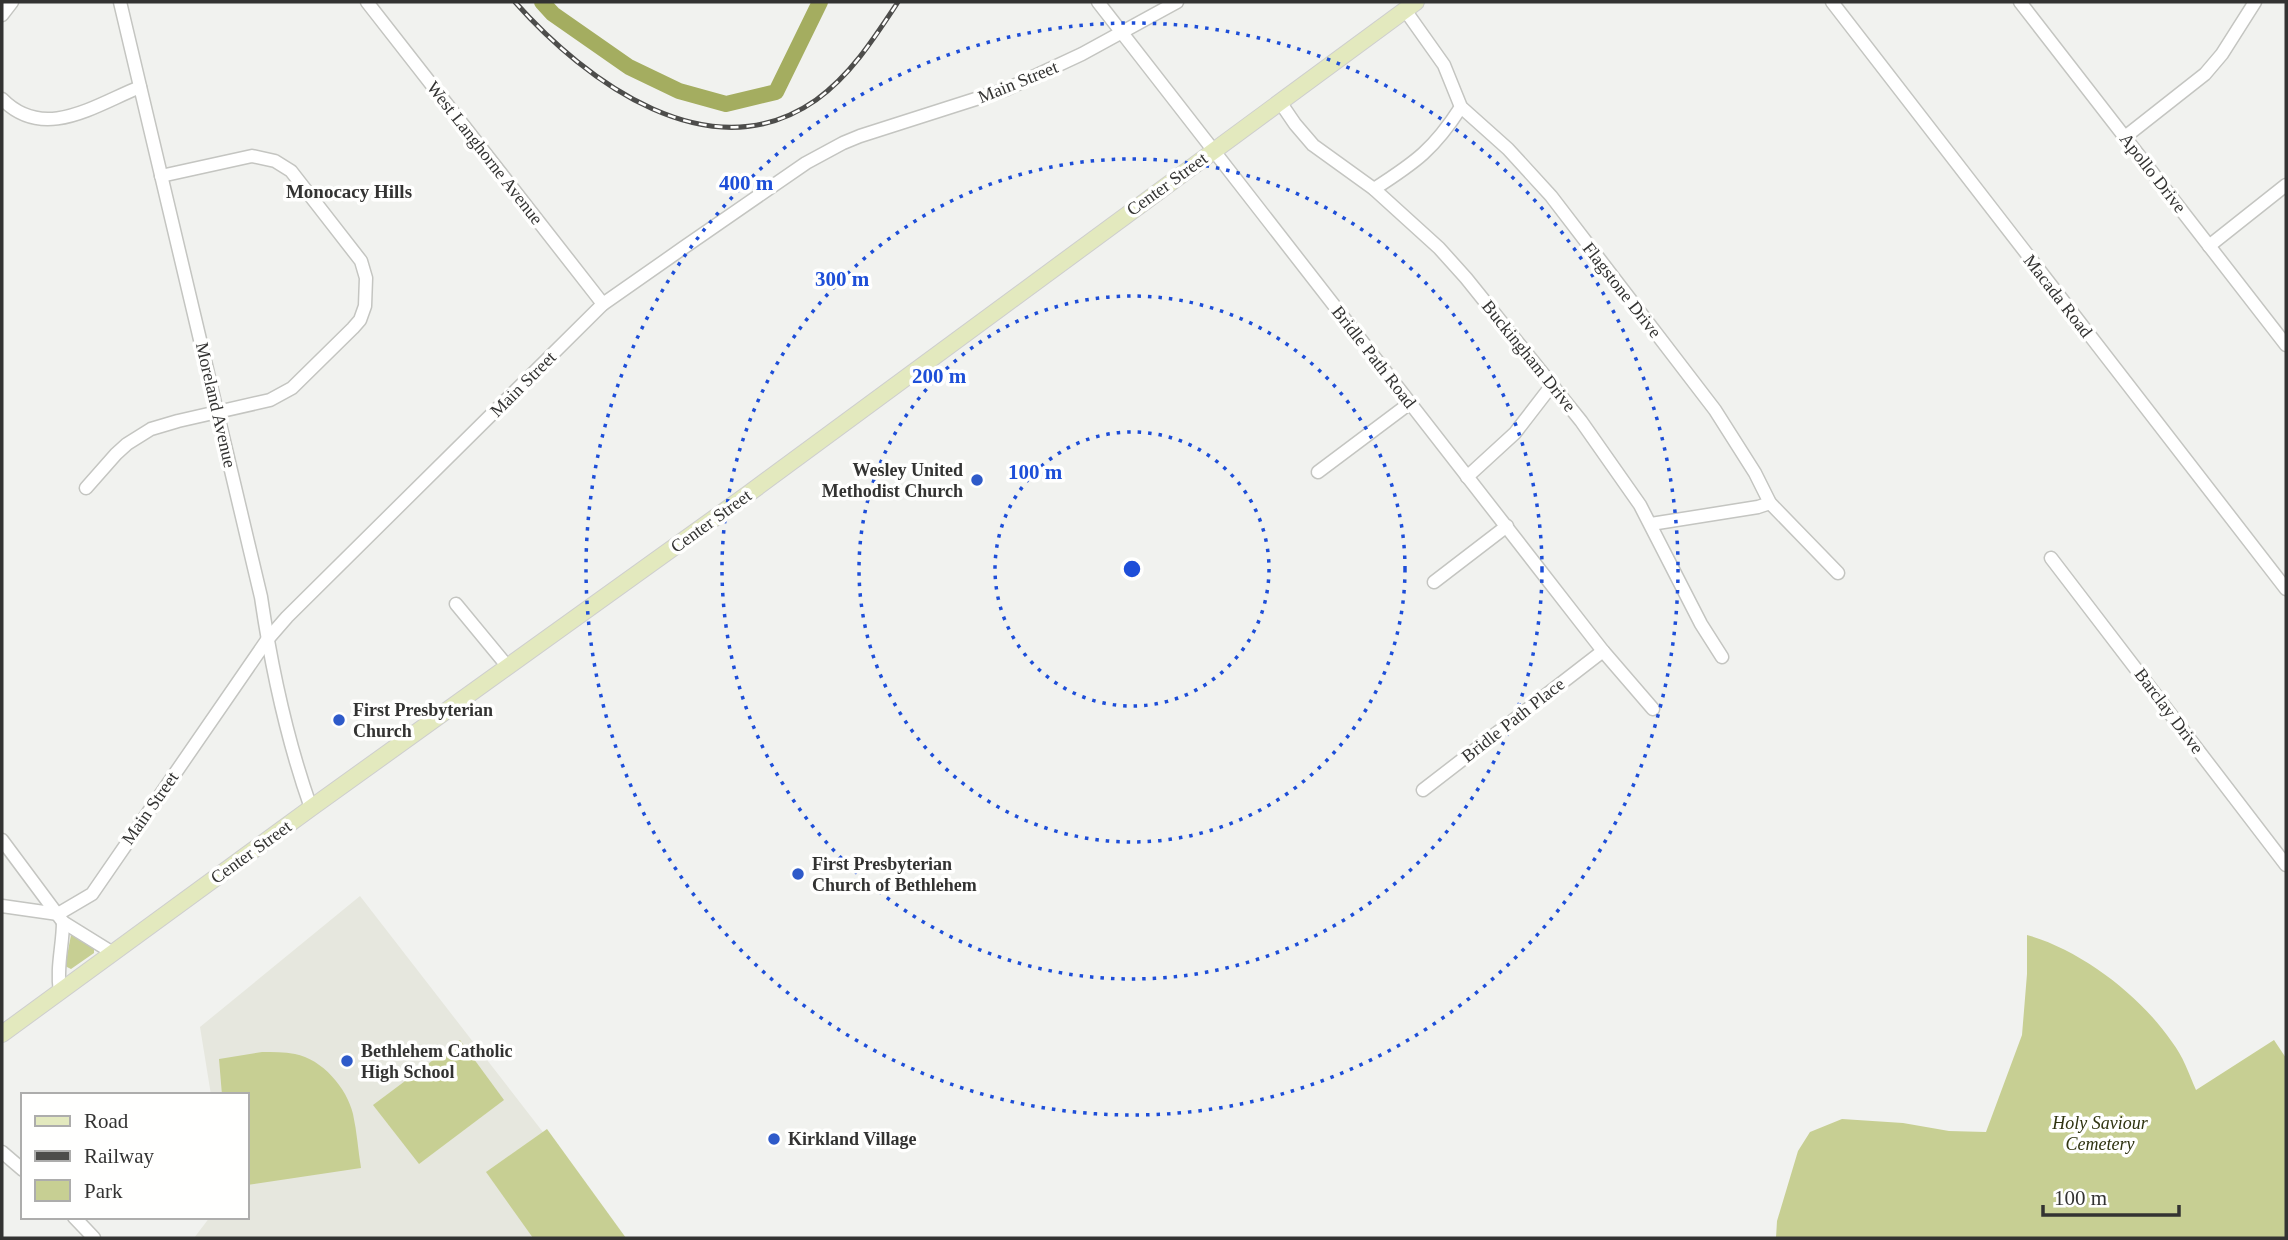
<svg xmlns="http://www.w3.org/2000/svg" width="2288" height="1240" font-family="'Times New Roman',serif">
  <rect width="100%" height="100%" fill="#f1f2ef"/>
  <path fill="#e6e7de" d="M360 896 625 1238H194L210 1217H247V1095H211L200 1027Z"/>
  <g fill="#c7cf93">
    <path d="M71 935 91 945 94 949V953L71 969 65 966Z"/>
    <path d="M2027 935C2081 950 2140 995 2172 1042 2183 1056 2189 1074 2196 1090L2274 1040 2286 1058V1238H1776L1777 1221 1798 1151 1810 1132 1842 1119 1903 1123 1949 1131 1986 1132 2022 1035 2027 974Z"/>
    <path d="M460 1040 504 1100 419 1164 373 1105Z"/>
    <path d="M262 1052C273 1052 284 1052 295 1054 322 1059 347 1088 353 1114 357 1132 358 1150 361 1168L247 1185V1095H222L219 1059Z"/>
    <path d="M547 1129 626 1238H533L486 1172Z"/>
  </g>
  <g fill="none" stroke-linecap="round" stroke-linejoin="round">
    <path stroke="#a4ad60" stroke-width="16" d="M542 2 553 14 629 67 679 91 726 104 776 92 820 2"/>
    <g stroke="#c4c5c1" stroke-width="15">
      <g id="minor">
        <path d="M120 2 261 597C271 665 288 743 311 808"/>
        <path d="M367 2 603 304"/>
        <path d="M1098 2 1603 651 1653 709"/>
        <path d="M1832 2 2286 589"/>
        <path d="M2020 2 2286 345"/>
        <path d="M1405 10 1444 65 1461 107 1508 149 1551 196 1715 410 1755 473 1770 503 1838 573"/>
        <path d="M2 15 12 2"/>
        <path d="M2 99C44 142 95 105 140 87"/>
        <path d="M1280 102 1295 124 1313 145 1374 189 1439 248 1466 278 1552 385 1581 421 1640 505 1701 624 1722 657"/>
        <path d="M2125 137 2205 74 2222 54 2255 2"/>
        <path d="M1374 189C1416 162 1434 149 1461 107"/>
        <path d="M2209 246 2286 185"/>
        <path d="M1318 472 1410 403"/>
        <path d="M1467 477 1515 433 1552 385"/>
        <path d="M86 488 116 454 127 444 151 429 178 421 270 400 292 388 353 328 360 320 365 306 366 278 361 261 291 171 275 161 252 156 161 176"/>
        <path d="M1651 524 1758 507 1770 503"/>
        <path d="M2051 558 2286 865"/>
        <path d="M1434 582 1507 526"/>
        <path d="M456 604 508 667"/>
        <path d="M1423 790 1603 651"/>
        <path d="M2 840 63 922 113 953"/>
        <path d="M2 906 58 914 92 894 267 640 287 617 603 304 683 248 806 163 843 143 860 136 1007 89 1082 54 1177 2"/>
        <path d="M60 992C56 968 63 945 63 922"/>
        <path d="M2 1152 23 1170"/>
        <path d="M74 1217 94 1238"/>
      </g>
    </g>
    <g stroke="#cecece" stroke-width="18">
      <path id="major" d="M2 1034 311 808 748 494 1416 2"/>
    </g>
    <use href="#minor" stroke="#fff" stroke-width="12"/>
    <use href="#major" stroke="#e3e9be" stroke-width="16"/>
    <g stroke="#4d4d4b" stroke-width="5">
      <path id="rail" d="M515 2C586 82 710 174 816 100 851 75 875 37 898 2"/>
    </g>
    <use href="#rail" stroke="#fffffe" stroke-width="2.5" stroke-dasharray="8" stroke-linecap="butt"/>
  </g>
  <g fill="none" stroke="#1d4ed8" stroke-width="3.5" stroke-dasharray="3.5 7">
    <circle cx="1132" cy="569" r="137"/>
    <circle cx="1132" cy="569" r="273"/>
    <circle cx="1132" cy="569" r="410"/>
    <circle cx="1132" cy="569" r="546"/>
  </g>
  <g fill="#2e5ac9" stroke="#fffffe" stroke-width="2.5">
    <circle cx="977" cy="480" r="7"/>
    <circle cx="339" cy="720" r="7"/>
    <circle cx="798" cy="874" r="7"/>
    <circle cx="347" cy="1061" r="7"/>
    <circle cx="774" cy="1139" r="7"/>
  </g>
  <g text-anchor="middle" dominant-baseline="central" stroke-width="7" stroke-linejoin="round" paint-order="stroke">
    <g font-size="18" fill="#333332" stroke="#fffffe">
      <text transform="translate(1018 82) rotate(-22)">Main Street</text>
      <text transform="translate(485 153) rotate(52)">West Langhorne Avenue</text>
      <text transform="translate(2153 173) rotate(52)">Apollo Drive</text>
      <text transform="translate(1167 184) rotate(-36)">Center Street</text>
      <text transform="translate(1622 290) rotate(52)">Flagstone Drive</text>
      <text transform="translate(2058 296) rotate(52)">Macada Road</text>
      <text transform="translate(1529 356) rotate(51)">Buckingham Drive</text>
      <text transform="translate(1374 357) rotate(52)">Bridle Path Road</text>
      <text transform="translate(523 384) rotate(-45)">Main Street</text>
      <text transform="translate(216 405) rotate(77)">Moreland Avenue</text>
      <text transform="translate(711 521) rotate(-36)">Center Street</text>
      <text transform="translate(2169 711) rotate(53)">Barclay Drive</text>
      <text transform="translate(1513 720) rotate(-38)">Bridle Path Place</text>
      <text transform="translate(150 808) rotate(-55)">Main Street</text>
      <text transform="translate(251 852) rotate(-36)">Center Street</text>
    </g>
    <g font-size="18" font-weight="bold" fill="#333332" stroke="#fffffe" text-anchor="start">
      <text x="963" y="470" text-anchor="end">Wesley United<tspan x="963" dy="21">Methodist Church</tspan></text>
      <text x="353" y="710">First Presbyterian<tspan x="353" dy="21">Church</tspan></text>
      <text x="812" y="864">First Presbyterian<tspan x="812" dy="21">Church of Bethlehem</tspan></text>
      <text x="361" y="1051">Bethlehem Catholic<tspan x="361" dy="21">High School</tspan></text>
      <text x="788" y="1139">Kirkland Village</text>
    </g>
    <g font-size="18" font-style="italic" fill="#2f3310" stroke="#fffffe">
      <text x="2100" y="1123">Holy Saviour<tspan x="2100" dy="21">Cemetery</tspan></text>
    </g>
    <g font-size="19" font-weight="bold" fill="#333332" stroke="#fffffe">
      <text x="349" y="191">Monocacy Hills</text>
    </g>
  </g>
  <circle cx="1132" cy="569" r="10" fill="#1d4ed8" stroke="#fffffe" stroke-width="3.5"/>
  <g font-size="21" text-anchor="middle" font-weight="bold" fill="#1d4ed8" stroke="#fffffe" stroke-width="7" stroke-linejoin="round" paint-order="stroke">
    <text x="746" y="190">400 m</text>
    <text x="842" y="286">300 m</text>
    <text x="939" y="383">200 m</text>
    <text x="1035" y="479">100 m</text>
  </g>
  <rect width="2288" height="1240" fill="none" stroke="#333332" stroke-width="7"/>
  <rect x="21" y="1093" width="228" height="126" fill="#fffffe" stroke="#adadac" stroke-width="2"/>
  <rect x="35" y="1116" width="35" height="10" fill="#e3e9be" stroke="#adadac" stroke-width="2"/>
  <text x="84" y="1128" font-size="21" fill="#333332">Road</text>
  <rect x="35" y="1151" width="35" height="10" fill="#4d4d4b" stroke="#adadac" stroke-width="2"/>
  <text x="84" y="1163" font-size="21" fill="#333332">Railway</text>
  <rect x="35" y="1180" width="35" height="21" fill="#c7cf93" stroke="#adadac" stroke-width="2"/>
  <text x="84" y="1198" font-size="21" fill="#333332">Park</text>
  <path d="M2043 1205v10h136v-10" fill="none" stroke="#333332" stroke-width="3.5"/>
  <text x="2054" y="1205" font-size="21" fill="#333332" stroke="#fffffe" stroke-width="5" paint-order="stroke">100 m</text>
</svg>
